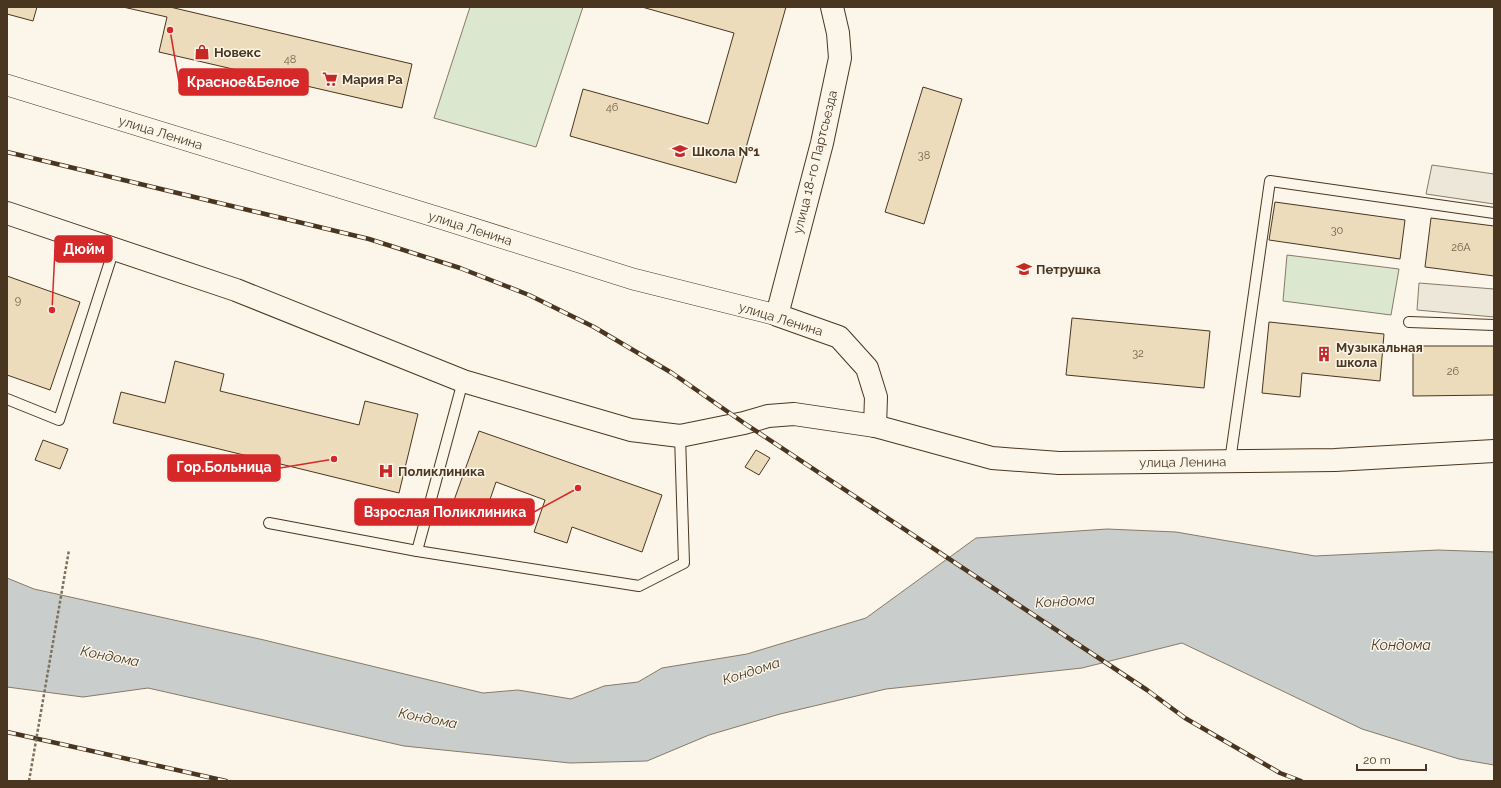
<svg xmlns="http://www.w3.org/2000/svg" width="1501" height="788" font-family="Raleway,sans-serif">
  <rect width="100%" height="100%" fill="#fbf6e9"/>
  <g fill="#dce7d0" stroke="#887966">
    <path d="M470 7H583L536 147 434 118Z"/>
    <path d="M1287 255 1399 269 1391 315 1283 301Z"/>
  </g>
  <g fill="#ede7d9" stroke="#887966">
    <path d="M1432 165 1494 174V204L1426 194Z"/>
    <path d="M1419 283 1494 289V317L1417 310Z"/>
  </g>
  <path fill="#c9cecd" stroke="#887966" d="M1107 529 1176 532 1315 556 1438 550 1494 552V765L1459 759 1362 729 1182 643 1082 668 886 689 780 714 709 735 647 761 570 763 404 746 148 688 83 697 7 687V578L34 589 264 640 483 693 518 690 571 699 604 686 638 682 662 668 747 654 866 618 976 538Z"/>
  <g fill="#ecdcbc" stroke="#4a3520">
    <path d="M7 7H37L33 21 7 14Z"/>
    <path d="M123 7H170L412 64 402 108 159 52 167 17Z"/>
    <path d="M642 7H786L736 183 570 136 583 89 708 124 734 33Z"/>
    <path d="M923 87 962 99 924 224 885 212Z"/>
    <path d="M1275 202 1405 220 1400 259 1269 240Z"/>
    <path d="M1431 218 1494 226V276L1425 267Z"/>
    <path d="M7 276 80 302 50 390 7 375Z"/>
    <path d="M1072 318 1210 331 1204 388 1066 375Z"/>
    <path d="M1269 322 1384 334 1380 381 1302 373 1300 397 1262 393Z"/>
    <path d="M1413 346H1494V395L1413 396Z"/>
    <path d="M175 361 224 374 220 391 359 425 365 401 418 414 399 493 113 423 121 392 165 403Z"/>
    <path d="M479 431 662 495 642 552 572 527 567 543 534 532 545 500 496 482 485 514 453 503Z"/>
    <path d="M43 440 68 449 60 469 35 460Z"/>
    <path d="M756 450 770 458 759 475 745 467Z"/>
  </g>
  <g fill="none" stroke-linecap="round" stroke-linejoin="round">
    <g stroke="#4a3520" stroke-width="12">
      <g id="service">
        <path d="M1409 322 1494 325"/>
        <path d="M463 381 417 551 639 586 684 563 680 436"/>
        <path d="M7 399 59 420 114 249"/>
        <path d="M1230 461 1270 181 1494 213"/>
        <path d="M269 523 417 551"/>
      </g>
    </g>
    <g stroke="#4a3520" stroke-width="22">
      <g id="minor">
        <path id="s1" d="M7 85 443 219 633 279 777 315"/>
      </g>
    </g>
    <g stroke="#4a3520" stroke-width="24">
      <g id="tertiary">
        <path d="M832 7 838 33 840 58 822 143 777 315 839 337 867 368 876 397 875 426"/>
        <path id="s2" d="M7 213 236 290 463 381 631 430 680 436 744 423 768 416 794 414 875 426 992 458 1059 463 1335 460 1494 451"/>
      </g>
    </g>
    <use href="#service" stroke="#fbf6e9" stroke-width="10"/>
    <use href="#minor" stroke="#fbf6e9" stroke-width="21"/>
    <use href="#tertiary" stroke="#fbf6e9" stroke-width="22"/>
    <g stroke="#4a3520" stroke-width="4.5">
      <g id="rail">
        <path d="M7 152 369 239 460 268 529 295 594 327 672 373 744 423 1147 690 1185 718 1280 773 1301 781"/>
        <path d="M7 732 226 781"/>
      </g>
    </g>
    <use href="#rail" stroke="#fbf6e9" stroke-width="3" stroke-dasharray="9" stroke-linecap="butt"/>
    <path stroke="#7f6f5c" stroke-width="2.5" stroke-dasharray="3 2" stroke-linecap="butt" d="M29 781 69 550"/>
  </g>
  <defs>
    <g id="shop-bare" transform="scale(1.2)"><path d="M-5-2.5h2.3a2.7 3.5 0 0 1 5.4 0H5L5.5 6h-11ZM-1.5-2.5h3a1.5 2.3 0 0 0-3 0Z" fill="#c62828" stroke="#fbf6e9" stroke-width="2.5" paint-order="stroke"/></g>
    <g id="supermarket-bare" transform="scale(1.2)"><path d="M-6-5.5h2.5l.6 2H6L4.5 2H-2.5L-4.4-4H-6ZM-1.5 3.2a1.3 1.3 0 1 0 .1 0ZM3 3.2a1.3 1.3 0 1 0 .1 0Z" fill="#c62828" stroke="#fbf6e9" stroke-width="2.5" paint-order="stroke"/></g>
    <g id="school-bare" transform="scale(1.2)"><path d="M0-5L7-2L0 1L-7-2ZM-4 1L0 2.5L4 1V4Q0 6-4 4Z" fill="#c62828" stroke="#fbf6e9" stroke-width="2.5" paint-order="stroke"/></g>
    <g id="building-bare" transform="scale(1.2)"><path d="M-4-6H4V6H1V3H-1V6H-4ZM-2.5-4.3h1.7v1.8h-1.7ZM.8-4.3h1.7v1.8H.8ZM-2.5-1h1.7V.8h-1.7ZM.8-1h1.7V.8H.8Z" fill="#c62828" stroke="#fbf6e9" stroke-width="2.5" paint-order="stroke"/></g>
    <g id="hospital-bare" transform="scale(1.2)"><path d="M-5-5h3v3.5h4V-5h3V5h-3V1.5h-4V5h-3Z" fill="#c62828" stroke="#fbf6e9" stroke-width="2.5" paint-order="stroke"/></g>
  </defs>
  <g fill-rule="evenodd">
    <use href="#shop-bare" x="202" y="52"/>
    <use href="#supermarket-bare" x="330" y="79"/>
    <use href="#school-bare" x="680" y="151"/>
    <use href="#school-bare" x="1024" y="269"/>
    <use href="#building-bare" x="1324" y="354"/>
    <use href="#hospital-bare" x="386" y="471"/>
  </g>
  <g text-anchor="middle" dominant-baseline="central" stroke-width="3" stroke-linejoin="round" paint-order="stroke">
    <g font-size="11" fill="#725f47">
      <text x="290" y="59">48</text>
      <text x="612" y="107">46</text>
      <text x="924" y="155">38</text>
      <text x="1337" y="230">30</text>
      <text x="1461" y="247">26А</text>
      <text x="18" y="300">9</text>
      <text x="1138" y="353">32</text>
      <text x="1453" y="371">26</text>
    </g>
    <g font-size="13" font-weight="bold" fill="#4a3520" stroke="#fbf6e9" text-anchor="start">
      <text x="214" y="52">Новекс</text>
      <text x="342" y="79">Мария Ра</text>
      <text x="692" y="151">Школа №1</text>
      <text x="1036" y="269">Петрушка</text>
      <text x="1336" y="347">Музыкальная<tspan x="1336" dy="15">школа</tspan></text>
      <text x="398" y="471">Поликлиника</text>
    </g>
    <g font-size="13" fill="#4a3520" stroke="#fbf6e9">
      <text stroke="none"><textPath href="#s1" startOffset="161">улица Ленина</textPath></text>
      <text transform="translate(815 162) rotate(-76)">улица 18-го Партсьезда</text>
      <text stroke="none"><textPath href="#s1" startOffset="485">улица Ленина</textPath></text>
      <text transform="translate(781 319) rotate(17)">улица Ленина</text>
      <text stroke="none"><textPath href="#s2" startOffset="1221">улица Ленина</textPath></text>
    </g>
    <g font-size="14" font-style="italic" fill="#4a3520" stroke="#fbf6e9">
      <text transform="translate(1065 601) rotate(-3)">Кондома</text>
      <text x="1401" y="645">Кондома</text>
      <text transform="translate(110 656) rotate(11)">Кондома</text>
      <text transform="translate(751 671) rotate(-18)">Кондома</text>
      <text transform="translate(428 718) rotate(11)">Кондома</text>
    </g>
  </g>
  <path fill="none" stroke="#d62828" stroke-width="1.5" d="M170 30L179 82M52 310L55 249M334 459L280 468M578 488L534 512"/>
  <g fill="#d62828" stroke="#fbf6e9" stroke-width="1.5">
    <circle cx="170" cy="30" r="4"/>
    <circle cx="52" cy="310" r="4"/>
    <circle cx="334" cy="459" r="4"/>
    <circle cx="578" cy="488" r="4"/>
  </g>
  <g fill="#d62828" stroke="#d62828" stroke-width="1.5">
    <rect x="179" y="69" width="129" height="26" rx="4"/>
    <rect x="55" y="236" width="57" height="26" rx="4"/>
    <rect x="168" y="455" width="112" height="26" rx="4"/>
    <rect x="355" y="499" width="179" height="26" rx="4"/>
  </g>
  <g font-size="14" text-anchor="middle" font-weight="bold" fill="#fff">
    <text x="243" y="87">Красное&amp;Белое</text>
    <text x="84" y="254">Дюйм</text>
    <text x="224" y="472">Гор.Больница</text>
    <text x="445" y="517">Взрослая Поликлиника</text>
  </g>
  <rect width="1501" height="788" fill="none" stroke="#4a3520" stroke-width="16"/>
  <path d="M1357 764v6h69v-6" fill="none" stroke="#4a3520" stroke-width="2"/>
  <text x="1363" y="764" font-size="12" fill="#4a3520" stroke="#fbf6e9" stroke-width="3" paint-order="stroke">20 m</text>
</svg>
